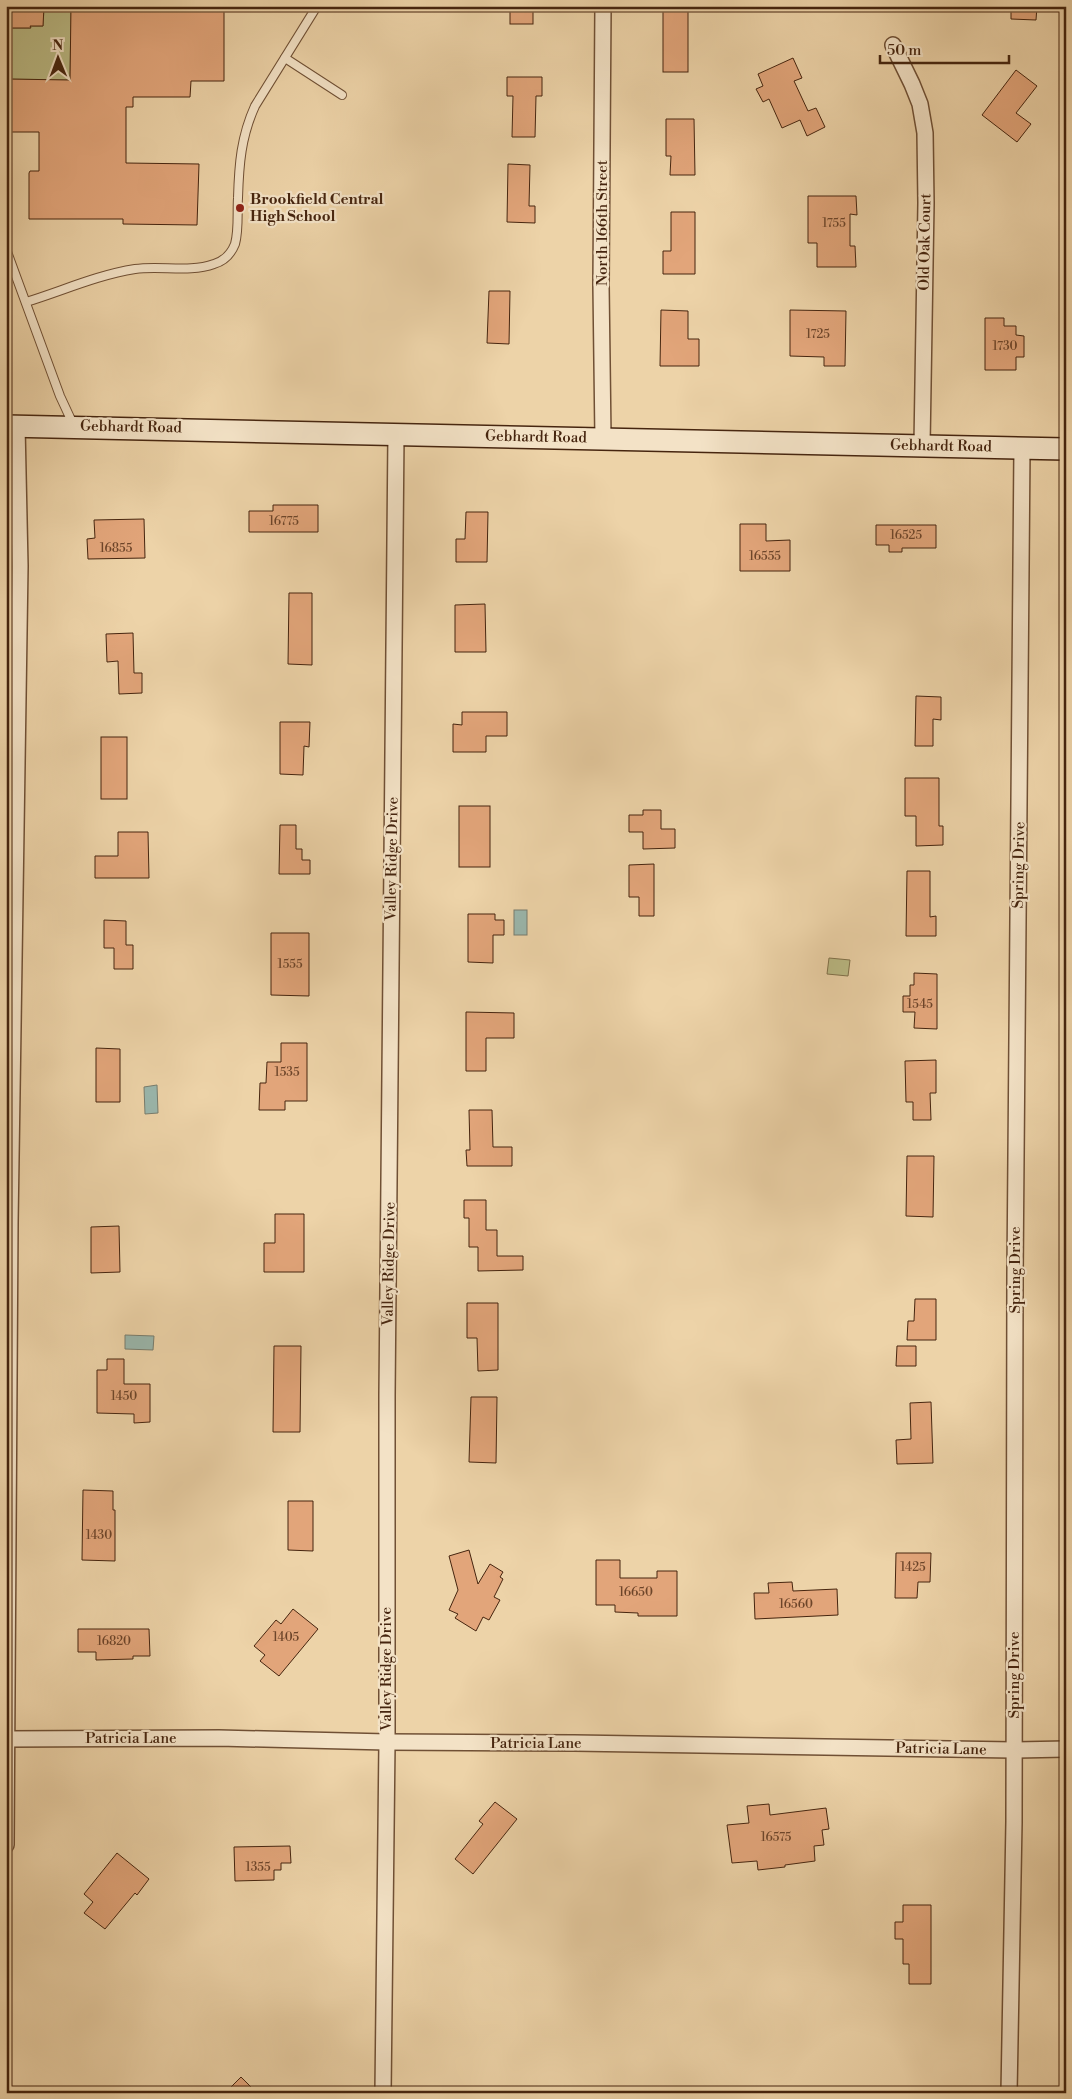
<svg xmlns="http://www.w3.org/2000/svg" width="1072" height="2099" font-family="'Libre Bodoni',serif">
  <rect width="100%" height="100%" fill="#edd3a8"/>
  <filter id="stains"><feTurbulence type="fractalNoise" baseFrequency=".004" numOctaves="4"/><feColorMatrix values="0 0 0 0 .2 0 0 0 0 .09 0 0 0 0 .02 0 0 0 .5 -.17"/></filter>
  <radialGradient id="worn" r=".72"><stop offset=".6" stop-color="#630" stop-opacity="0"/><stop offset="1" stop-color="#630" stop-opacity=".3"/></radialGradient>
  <g fill="#bbbb85" stroke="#80704a">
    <path d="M44 8 71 9 70 80 6 79V28H30V26H43Z"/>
    <path d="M829 958 850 960 848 976 827 974Z"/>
  </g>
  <g fill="#9ab7ad" stroke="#787d6e">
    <rect x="514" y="910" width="13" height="25"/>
    <path d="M157 1085 158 1113 145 1114 144 1087Z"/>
    <path d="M125 1335 154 1336 153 1350 125 1349Z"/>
  </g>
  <g fill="#e2a57a" stroke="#46250f">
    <path d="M6 6H44L43 26H30L31 28H6Z"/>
    <path d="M71 6H224V81H191L190 97H133V107H126V163L199 164 197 225 123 224V219H29V173L30 171H39V132H6V79L70 80Z"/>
    <rect x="510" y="6" width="23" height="18"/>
    <rect x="663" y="6" width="25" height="66"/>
    <path d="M1011 6H1037L1036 20 1011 19Z"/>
    <path d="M793 58 802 78 794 81 808 111 816 108 825 127 807 136 800 120 782 128 769 99 763 102 756 89 763 86 758 74Z"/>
    <path d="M1016 70 1037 86 1016 113 1031 124 1017 142 982 115Z"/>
    <path d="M507 77H542V96H536L535 137H512L513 96H507Z"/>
    <path d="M666 119H694L695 175H670L671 156H666Z"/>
    <path d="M508 164 530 165 529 206H535V223L507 222Z"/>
    <path d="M808 196H856L857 215 850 214V246H855L856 267H817V243H808Z"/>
    <path d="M671 212H695V274H663V251H671Z"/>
    <path d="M489 291H510L509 344 487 343Z"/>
    <path d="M661 310 688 311V339H699V366H660Z"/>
    <path d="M790 310 846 311 845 366H824V357L790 356Z"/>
    <path d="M985 318H1004V326H1016V335L1024 336V357H1016V370H985Z"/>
    <path d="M273 505H318V532H249V511H273Z"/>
    <path d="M466 512H488L487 562H456V539H465Z"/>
    <path d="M144 519 145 558 88 559 87 539 95 538 94 520Z"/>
    <path d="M740 524H766V541L790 540V571H740Z"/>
    <path d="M876 525H936V548H902V552H889V545H876Z"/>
    <path d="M289 593H312V665L288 664Z"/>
    <path d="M485 604 486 652H455V605Z"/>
    <path d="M133 633 134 673H142V693L119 694 118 661 107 662 106 634Z"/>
    <path d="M916 696 941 697V720L933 719V746H915Z"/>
    <path d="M462 712H507V736H486V752H453V724L462 725Z"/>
    <path d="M280 722H310L309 747 304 746 303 775 280 774Z"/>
    <rect x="101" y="737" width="26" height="62"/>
    <path d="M905 778H939V826H943V845L916 846V816H905Z"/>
    <rect x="459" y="806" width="31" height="61"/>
    <path d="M643 810H661V829H675V848L643 849V832H629V815H643Z"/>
    <path d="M280 825H296V849H302V860H310V874H279Z"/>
    <path d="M118 832H148L149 878H95V856H118Z"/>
    <path d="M654 864V916H639V897H629V865Z"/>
    <path d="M907 871H930V917L936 916V936H906Z"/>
    <path d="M468 914H495V920H504V935H493V963L468 962Z"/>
    <path d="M104 920 126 921V945H133V969H114V948H104Z"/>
    <path d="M271 933H309V996L271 995Z"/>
    <path d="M914 973 937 974V1029L914 1028 915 1012H903V996H910V985H914Z"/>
    <path d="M466 1012 514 1013V1038H486V1071H466Z"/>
    <path d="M281 1043H307V1101H285V1110H259L260 1083H266L267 1062H281Z"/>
    <path d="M96 1048 120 1049V1102H96Z"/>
    <path d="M936 1060V1093H930L931 1120H913V1102H906L905 1061Z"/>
    <path d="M469 1110H492L493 1147H512V1166H467L466 1150H470Z"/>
    <path d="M907 1156H934L933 1217 906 1216Z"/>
    <path d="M464 1200H486V1230H497V1256H523V1270L478 1271V1247H469V1218H464Z"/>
    <path d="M275 1214H304V1272H264V1243H275Z"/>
    <path d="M119 1226 120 1272 91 1273V1227Z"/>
    <path d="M915 1299H936V1340H907L908 1321H914Z"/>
    <path d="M467 1303H498V1370L478 1371 477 1338H467Z"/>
    <path d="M274 1346H301L300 1432H273Z"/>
    <path d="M897 1346H916V1366H896Z"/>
    <path d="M107 1359H124V1384H150V1422L134 1423V1414L97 1413V1370H107Z"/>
    <path d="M471 1397H497L496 1463 469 1462Z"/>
    <path d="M931 1402 933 1463 897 1464 896 1440 911 1439 910 1403Z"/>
    <path d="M83 1490 113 1491V1510H115V1561L82 1560Z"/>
    <path d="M288 1501H313V1551L288 1550Z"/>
    <path d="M469 1550 478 1584 490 1564 503 1572 500 1577 503 1579 494 1597 500 1600 489 1620 483 1617 476 1631 455 1618 458 1614 449 1610 458 1590 449 1556Z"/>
    <path d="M896 1553H931L930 1582H918L917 1598H895Z"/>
    <path d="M596 1560H620V1578H657V1571H677V1616H638V1613L615 1612V1605H596Z"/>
    <path d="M792 1582 793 1591 837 1589 838 1615 755 1619 754 1593H769L768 1583Z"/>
    <path d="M293 1609 318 1629 279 1676 260 1661 265 1655 254 1646 276 1620 281 1624Z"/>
    <path d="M78 1629H149L150 1656H133V1659L96 1660V1652H78Z"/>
    <path d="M495 1802 517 1819 473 1874 455 1859 483 1824 479 1821Z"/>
    <path d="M769 1804 770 1815 826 1808 829 1829 822 1830 824 1845 814 1846 815 1861 785 1865V1867L758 1870 757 1861 732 1863 727 1825 749 1823 747 1806Z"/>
    <path d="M290 1846 291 1863H281V1870H274V1880L235 1881 234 1847Z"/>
    <path d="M117 1853 149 1879 137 1895 135 1893 105 1929 84 1913 93 1902 84 1894Z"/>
    <path d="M903 1905H931V1984H909V1964H903V1939H895V1922H903Z"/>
    <path d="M241 2077 257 2093H225Z"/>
  </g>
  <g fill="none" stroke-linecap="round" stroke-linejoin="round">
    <g stroke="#705035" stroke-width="10">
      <g id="lane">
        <path d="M285 58 342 95"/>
        <path d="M6 249 60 396 73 424"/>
        <path d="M26 302C62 291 97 275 135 269 160 265 189 273 214 264 224 261 231 254 235 244 239 230 237 212 238 198 239 164 241 137 255 106L317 6"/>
      </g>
    </g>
    <g stroke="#705035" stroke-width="18">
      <g id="street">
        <path d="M893 45 912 84 920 104 925 133 926 203 922 445"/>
        <path d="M603 439 601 285 603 6"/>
        <path d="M6 1739 219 1738 387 1742 574 1743 1013 1750 1066 1749"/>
        <path d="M6 1845 10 1223 20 566 17 426"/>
        <path d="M383 2093 387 1742V1395L396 434"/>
        <path d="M1009 2093 1014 1822 1015 1275 1022 448"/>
      </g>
    </g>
    <g stroke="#46250f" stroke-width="24">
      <path id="secondary" d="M6 426 1066 449"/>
    </g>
    <use href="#lane" stroke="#f3e2c6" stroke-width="8"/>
    <use href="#street" stroke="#f3e2c6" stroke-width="15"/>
    <use href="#secondary" stroke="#f3e2c6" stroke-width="21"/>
  </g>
  <circle fill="#8f2418" stroke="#f3e2c6" stroke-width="2" cx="240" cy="208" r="5"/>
  <g text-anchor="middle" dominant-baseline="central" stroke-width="4.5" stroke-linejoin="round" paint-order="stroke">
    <g font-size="12" fill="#6d452a">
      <text x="834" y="223">1755</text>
      <text x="818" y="334">1725</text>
      <text x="1005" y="346">1730</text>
      <text x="284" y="521">16775</text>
      <text x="906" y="535">16525</text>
      <text x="116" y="548">16855</text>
      <text x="765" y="556">16555</text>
      <text x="290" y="964">1555</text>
      <text x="920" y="1004">1545</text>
      <text x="287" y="1072">1535</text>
      <text x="124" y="1396">1450</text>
      <text x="99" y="1535">1430</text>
      <text x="913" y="1567">1425</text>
      <text x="636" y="1592">16650</text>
      <text x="796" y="1604">16560</text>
      <text x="286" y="1637">1405</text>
      <text x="114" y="1641">16820</text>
      <text x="776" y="1837">16575</text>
      <text x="258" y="1867">1355</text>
    </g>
    <g font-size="15" font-weight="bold" fill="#46250f" stroke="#f3e2c6" text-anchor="start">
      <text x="250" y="199">Brookfield Central<tspan x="250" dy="17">High School</tspan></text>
    </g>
    <g font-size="15" fill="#46250f" stroke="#f3e2c6">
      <text transform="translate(602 223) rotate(-90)">North 166th Street</text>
      <text transform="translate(925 242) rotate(-89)">Old Oak Court</text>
      <text transform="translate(131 427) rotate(1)">Gebhardt Road</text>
      <text transform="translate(536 437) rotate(1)">Gebhardt Road</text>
      <text transform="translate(941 446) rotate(1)">Gebhardt Road</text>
      <text transform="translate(392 859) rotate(-89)">Valley Ridge Drive</text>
      <text transform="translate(1019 865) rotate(-89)">Spring Drive</text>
      <text transform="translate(389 1264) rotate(-89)">Valley Ridge Drive</text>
      <text transform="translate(1015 1270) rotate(-90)">Spring Drive</text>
      <text transform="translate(386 1669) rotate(-90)">Valley Ridge Drive</text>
      <text transform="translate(1014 1675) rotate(-90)">Spring Drive</text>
      <text x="131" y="1738">Patricia Lane</text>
      <text x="536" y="1743">Patricia Lane</text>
      <text transform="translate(941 1749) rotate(1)">Patricia Lane</text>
    </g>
  </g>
  <rect width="1072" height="2099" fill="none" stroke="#edd3a8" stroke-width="25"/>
  <rect x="8" y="8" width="1057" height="2084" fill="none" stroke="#46250f" stroke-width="2.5"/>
  <rect x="12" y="12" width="1047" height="2074" fill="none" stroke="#46250f"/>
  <g transform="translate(58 58) rotate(359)" stroke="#f3e2c6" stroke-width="4" paint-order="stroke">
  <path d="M0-4L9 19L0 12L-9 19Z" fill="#46250f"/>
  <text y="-8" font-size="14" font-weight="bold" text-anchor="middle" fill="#46250f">N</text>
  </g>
  <path d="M880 55v8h129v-8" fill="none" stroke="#46250f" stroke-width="2.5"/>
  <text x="887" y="55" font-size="15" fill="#46250f" stroke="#f3e2c6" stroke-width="4" paint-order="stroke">50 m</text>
  <rect width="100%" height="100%" filter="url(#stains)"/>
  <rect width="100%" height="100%" fill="url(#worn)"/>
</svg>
